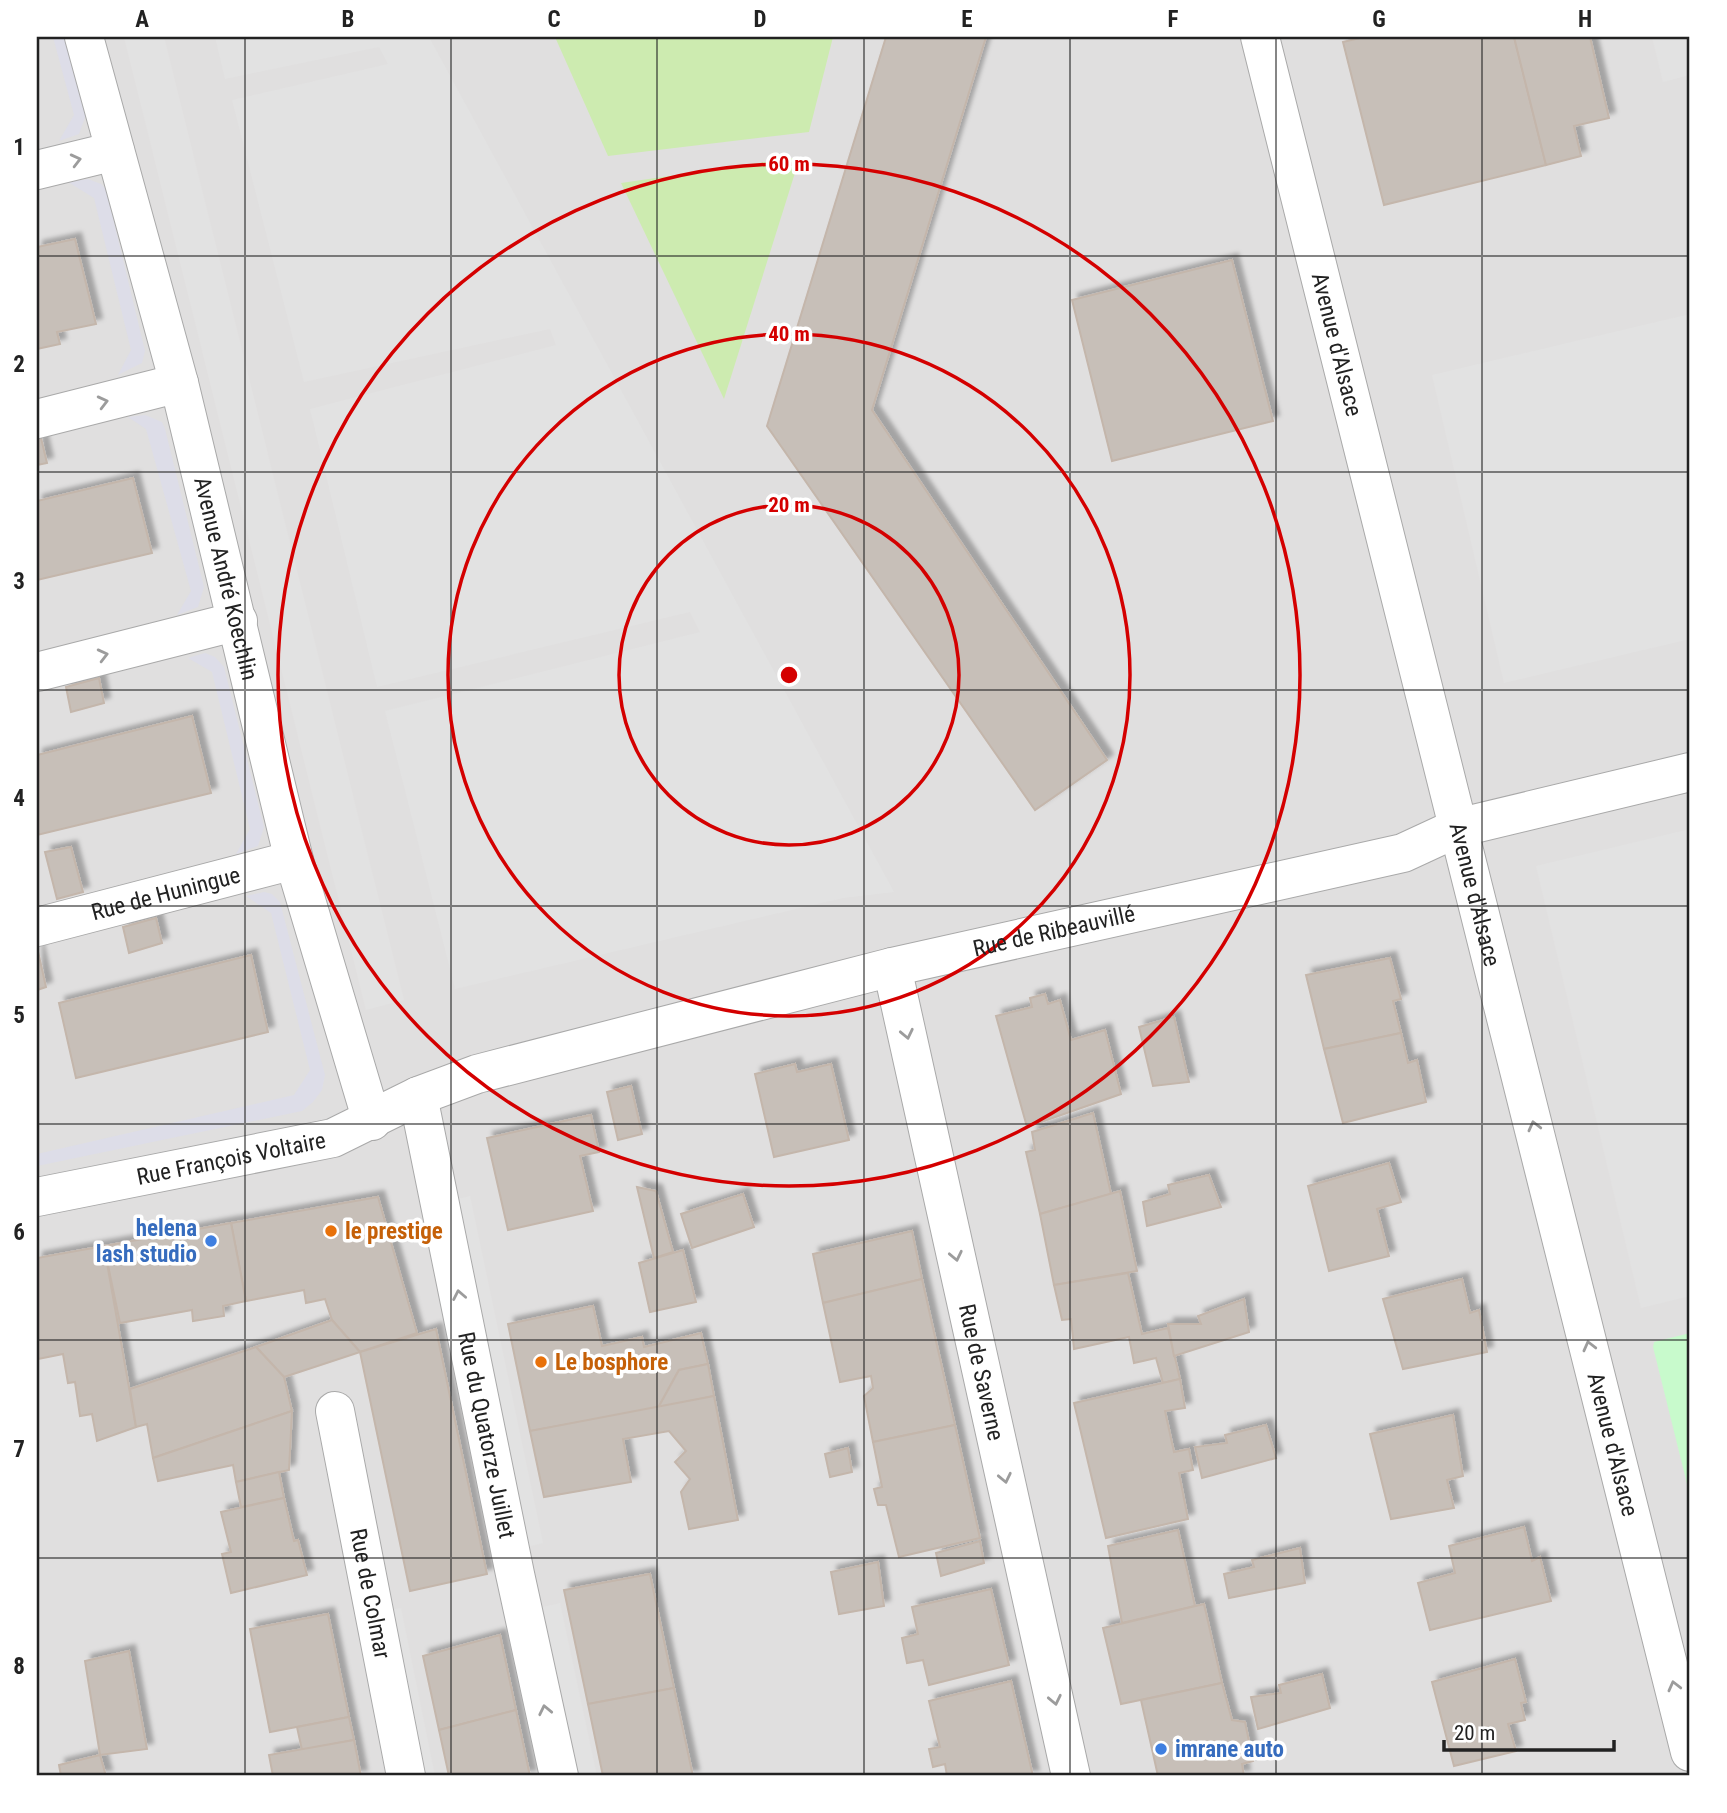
<svg xmlns="http://www.w3.org/2000/svg" width="1727" height="1813" font-family="'Roboto Condensed',sans-serif">
  <defs>
    <filter id="shadow"><feDropShadow dx="6" dy="-6" stdDeviation="2" flood-color="#0004"/></filter>
  </defs>
  <rect width="100%" height="100%" fill="#f2efe9"/>
  <rect fill="#e0dfdf" x="37" y="37" width="1653" height="1739"/>
  <g fill="#cdebb0">
    <path d="M555 37H833L809 132 608 156Z"/>
    <path d="M800 157 724 399 621 183Z"/>
  </g>
  <path fill="#c8facc" d="M1690 1333V1496L1653 1347 1654 1342Z"/>
  <g fill="#e2e2e2">
    <path d="M124 37H164L404 1000 366 1010Z"/>
    <path d="M215 37H429L894 892 843 898 455 989 385 711 700 632 690 612 377 687 310 409 556 345 550 329 304 382 232 100 388 64 379 47 225 79Z"/>
    <path d="M1652 37H1690V75L1663 82Z"/>
    <path d="M1690 314V639L1504 683 1432 375Z"/>
    <path d="M1690 829V1296L1641 1308 1536 866Z"/>
    <path d="M470 1196 543 1543 527 1547 453 1200Z"/>
    <path d="M560 1603 597 1776H579L543 1607Z"/>
    <path d="M401 1608 435 1776H418L385 1611Z"/>
  </g>
  <g fill="#dddde8">
    <path d="M53 37H68L87 112 79 134 59 141 74 115Z"/>
    <path d="M88 179 101 184 106 189 145 351 142 363 118 375 131 350 94 198 68 182Z"/>
    <path d="M145 415 162 422 165 429 204 587 198 607 177 615 191 591 146 429 128 417Z"/>
    <path d="M205 653 215 657 224 667 264 827 258 846 236 854 250 829 212 672 188 658Z"/>
    <path d="M264 892 272 894 280 902 325 1075 322 1090 313 1102 302 1111 37 1166V1154L294 1095 310 1070 271 913 246 896Z"/>
  </g>
  <g fill="#c7bfb8" stroke="#c4b6ab" stroke-width="2" filter="url(#shadow)">
    <path d="M886 37H986L872 410 1107 760 1035 810 767 426Z"/>
    <path d="M1364 37H1514L1546 165 1384 205 1343 42Z"/>
    <path d="M1514 37H1590L1609 118 1574 126 1581 156 1546 165Z"/>
    <path d="M75 239 96 324 57 332 60 344 37 349V247Z"/>
    <path d="M1232 260 1273 421 1112 461 1072 300Z"/>
    <path d="M41 438 47 463 37 465V439Z"/>
    <path d="M133 478 152 553 37 580V501Z"/>
    <path d="M99 678 104 703 71 712 66 687Z"/>
    <path d="M192 716 211 793 37 835V755Z"/>
    <path d="M71 847 83 892 57 899 45 852Z"/>
    <path d="M156 918 162 943 129 953 123 927Z"/>
    <path d="M37 947 46 987 37 990Z"/>
    <path d="M251 955 268 1032 76 1078 59 1003Z"/>
    <path d="M1390 958 1401 999 1393 1001 1401 1033 1324 1049 1306 975Z"/>
    <path d="M1045 994 1048 1004 1060 1000 1071 1040 1105 1030 1121 1094 1027 1127 996 1016 1032 1007 1030 998Z"/>
    <path d="M1174 1017 1189 1082 1153 1086 1139 1027Z"/>
    <path d="M1401 1033 1408 1063 1417 1060 1426 1102 1343 1123 1324 1049Z"/>
    <path d="M795 1064 797 1072 831 1064 849 1140 774 1157 755 1074Z"/>
    <path d="M631 1086 642 1134 618 1140 607 1092Z"/>
    <path d="M1093 1113 1111 1194 1040 1214 1026 1152 1035 1150 1032 1132Z"/>
    <path d="M591 1115 599 1152 580 1156 593 1211 508 1230 487 1138Z"/>
    <path d="M1389 1163 1401 1202 1377 1209 1389 1256 1329 1271 1308 1186Z"/>
    <path d="M1209 1175 1221 1207 1147 1226 1143 1202 1170 1194 1168 1185Z"/>
    <path d="M637 1187 656 1191 673 1252 654 1258Z"/>
    <path d="M1120 1191 1137 1271 1054 1285 1040 1214Z"/>
    <path d="M743 1194 754 1227 692 1248 681 1214Z"/>
    <path d="M378 1197 417 1333 360 1352 332 1320 325 1299 306 1303 304 1290 246 1301 231 1223Z"/>
    <path d="M231 1223 246 1301 223 1306 224 1316 193 1321 192 1310 120 1323 104 1246Z"/>
    <path d="M912 1231 922 1279 823 1303 813 1254Z"/>
    <path d="M104 1246 136 1427 97 1441 92 1414 80 1416 75 1382 68 1383 63 1354 38 1359 37 1258Z"/>
    <path d="M683 1250 696 1302 650 1312 639 1263Z"/>
    <path d="M1128 1273 1142 1334 1168 1328 1180 1379 1163 1383 1156 1358 1134 1363 1129 1337 1074 1349 1071 1319 1062 1320 1054 1285Z"/>
    <path d="M922 1279 955 1425 873 1442 864 1396 873 1388 871 1376 840 1382 823 1303Z"/>
    <path d="M1462 1279 1470 1313 1479 1310 1487 1352 1403 1369 1383 1299Z"/>
    <path d="M1244 1299 1249 1332 1174 1356 1168 1324H1201L1198 1316Z"/>
    <path d="M593 1306 602 1346 642 1337 644 1347 701 1333 708 1364 679 1370 658 1408 530 1431 508 1324Z"/>
    <path d="M332 1320 360 1352 284 1377 256 1347Z"/>
    <path d="M436 1329 487 1574 410 1591 360 1352Z"/>
    <path d="M256 1347 284 1377 292 1411 153 1458 147 1424 136 1427 130 1389Z"/>
    <path d="M708 1364 714 1396 658 1408 679 1370Z"/>
    <path d="M1180 1379 1185 1408 1165 1411 1174 1452 1189 1449 1193 1470 1179 1473 1188 1519 1106 1538 1074 1403Z"/>
    <path d="M714 1396 738 1520 689 1529 681 1492 690 1479 675 1462 686 1451 669 1431 623 1439 631 1482 544 1497 530 1431Z"/>
    <path d="M292 1411 289 1470 236 1482 233 1465 158 1481 153 1458Z"/>
    <path d="M1453 1415 1463 1476 1447 1480 1454 1508 1391 1519 1370 1434Z"/>
    <path d="M955 1425 980 1538 899 1557 886 1505H878L874 1489 882 1487 873 1442Z"/>
    <path d="M1266 1425 1276 1458 1202 1478 1195 1447 1227 1443 1225 1435Z"/>
    <path d="M848 1448 852 1472 830 1477 825 1454Z"/>
    <path d="M279 1472 284 1498 241 1507 236 1482Z"/>
    <path d="M284 1498 294 1541 298 1540 307 1575 231 1593 222 1554 231 1552 221 1512Z"/>
    <path d="M1524 1527 1532 1561 1540 1557 1551 1601 1430 1630 1418 1583 1455 1573 1449 1546Z"/>
    <path d="M1178 1530 1195 1606 1122 1623 1108 1546Z"/>
    <path d="M980 1541 984 1563 941 1576 936 1553Z"/>
    <path d="M1300 1548 1305 1583 1229 1598 1224 1574 1254 1567 1252 1560Z"/>
    <path d="M878 1562 884 1606 839 1614 831 1572Z"/>
    <path d="M650 1574 674 1688 588 1704 564 1590Z"/>
    <path d="M991 1589 1009 1665 929 1685 923 1660 907 1663 902 1638 918 1634 912 1607Z"/>
    <path d="M1204 1604 1222 1683 1121 1704 1103 1628Z"/>
    <path d="M328 1614 349 1717 270 1732 250 1629Z"/>
    <path d="M500 1635 516 1710 439 1730 423 1656Z"/>
    <path d="M129 1651 147 1749 100 1755 85 1661Z"/>
    <path d="M1515 1659 1526 1702 1521 1703 1525 1720 1508 1724 1516 1751 1454 1766 1432 1682Z"/>
    <path d="M1322 1674 1330 1708 1258 1729 1251 1697 1281 1693 1279 1685Z"/>
    <path d="M1011 1681 1033 1776H947L945 1764 933 1767 929 1749 940 1747 929 1701Z"/>
    <path d="M1222 1683 1232 1720 1245 1722 1253 1761 1242 1764 1244 1776H1158L1141 1700Z"/>
    <path d="M674 1688 693 1776H603L588 1704Z"/>
    <path d="M516 1710 530 1776H449L439 1730Z"/>
    <path d="M349 1717 354 1740 302 1750 297 1727Z"/>
    <path d="M354 1740 361 1776H273L269 1755Z"/>
    <path d="M100 1755 106 1776H61L59 1765Z"/>
  </g>
  <g fill="none" stroke-linecap="round" stroke-linejoin="round">
    <g stroke="#a9a9a9" stroke-width="40">
      <g id="minor">
        <path id="s1" d="M84 37 179 383 294 860 372 1121"/>
        <path id="s2" d="M1260 37 1690 1752"/>
        <path d="M37 170 115 151"/>
        <path d="M37 419 179 383"/>
        <path d="M37 672 238 621"/>
        <path id="s3" d="M37 927 294 860"/>
        <path id="s4" d="M892 967 1071 1776"/>
        <path id="s5" d="M418 1096 515 1574 559 1776"/>
        <path id="s6" d="M37 1197 333 1138 418 1096 477 1074 892 967 1403 853 1457 828 1690 772"/>
        <path id="s7" d="M335 1411 406 1776"/>
      </g>
    </g>
    <use href="#minor" stroke="#fff" stroke-width="38"/>
  </g>
  <defs><path id="oneway-chevron" d="M-2-3.5L2.5 0L-2 3.5" fill="none" stroke-width="1.6" stroke-linecap="round" stroke-linejoin="round" transform="scale(1.75)"/></defs>
  <g stroke="#9c9c9c">
    <use href="#oneway-chevron" transform="translate(76 160) rotate(-14)"/>
    <use href="#oneway-chevron" transform="translate(103 402) rotate(-14)"/>
    <use href="#oneway-chevron" transform="translate(103 655) rotate(-14)"/>
    <use href="#oneway-chevron" transform="translate(907 1034) rotate(78)"/>
    <use href="#oneway-chevron" transform="translate(1534 1126) rotate(-104)"/>
    <use href="#oneway-chevron" transform="translate(956 1256) rotate(78)"/>
    <use href="#oneway-chevron" transform="translate(459 1295) rotate(-101)"/>
    <use href="#oneway-chevron" transform="translate(1589 1346) rotate(-104)"/>
    <use href="#oneway-chevron" transform="translate(1005 1478) rotate(78)"/>
    <use href="#oneway-chevron" transform="translate(1674 1686) rotate(-104)"/>
    <use href="#oneway-chevron" transform="translate(1055 1700) rotate(78)"/>
    <use href="#oneway-chevron" transform="translate(545 1710) rotate(-102)"/>
  </g>
  <path fill="none" stroke="#222" stroke-width="2" stroke-opacity="0.55" d="M245 37V1776M451 37V1776M657 37V1776M864 37V1776M1070 37V1776M1276 37V1776M1482 37V1776M37 256H1690M37 472H1690M37 690H1690M37 906H1690M37 1124H1690M37 1340H1690M37 1558H1690"/>
  <g fill="none" stroke="#d40000" stroke-width="3.5">
    <circle cx="789" cy="675" r="170"/>
    <circle cx="789" cy="675" r="341"/>
    <circle cx="789" cy="675" r="511"/>
  </g>
  <g fill="#e8710a" stroke="#fff" stroke-width="2.5">
    <circle cx="331" cy="1231" r="7"/>
    <circle cx="541" cy="1362" r="7"/>
  </g>
  <g fill="#3f7fe0" stroke="#fff" stroke-width="2.5">
    <circle cx="211" cy="1241" r="7"/>
    <circle cx="1161" cy="1749" r="7"/>
  </g>
  <g text-anchor="middle" dominant-baseline="central" stroke-width="7" stroke-linejoin="round" paint-order="stroke">
    <g font-size="23" fill="#222" stroke="#fff">
      <text stroke="none"><textPath href="#s2" startOffset="317">Avenue d'Alsace</textPath></text>
      <text stroke="none"><textPath href="#s1" startOffset="560">Avenue André Koechlin</textPath></text>
      <text stroke="none"><textPath href="#s3" startOffset="133">Rue de Huningue</textPath></text>
      <text stroke="none"><textPath href="#s2" startOffset="884">Avenue d'Alsace</textPath></text>
      <text stroke="none"><textPath href="#s6" startOffset="1054">Rue de Ribeauvillé</textPath></text>
      <text stroke="none"><textPath href="#s6" startOffset="198">Rue François Voltaire</textPath></text>
      <text stroke="none"><textPath href="#s4" startOffset="415">Rue de Saverne</textPath></text>
      <text stroke="none"><textPath href="#s5" startOffset="346">Rue du Quatorze Juillet</textPath></text>
      <text stroke="none"><textPath href="#s2" startOffset="1451">Avenue d'Alsace</textPath></text>
      <text stroke="none"><textPath href="#s7" startOffset="186">Rue de Colmar</textPath></text>
    </g>
    <g font-size="23" font-weight="bold" fill="#366cbe" stroke="#fff" text-anchor="end">
      <text x="197" y="1228">helena<tspan x="197" dy="26">lash studio</tspan></text>
      <text x="1175" y="1749" text-anchor="start">imrane auto</text>
    </g>
    <g font-size="23" font-weight="bold" fill="#c56008" stroke="#fff" text-anchor="start">
      <text x="345" y="1231">le prestige</text>
      <text x="555" y="1362">Le bosphore</text>
    </g>
  </g>
  <circle cx="789" cy="675" r="10" fill="#d40000" stroke="#fff" stroke-width="3.5"/>
  <g font-size="21" text-anchor="middle" font-weight="bold" fill="#d40000" stroke="#fff" stroke-width="7" stroke-linejoin="round" paint-order="stroke">
    <text x="789" y="171">60 m</text>
    <text x="789" y="341">40 m</text>
    <text x="789" y="512">20 m</text>
  </g>
  <rect width="1727" height="1813" fill="none" stroke="#ffffff" stroke-width="77"/>
  <path d="M1444 1740v10h170v-10" fill="none" stroke="#222222" stroke-width="3.5"/>
  <text x="1454" y="1740" font-size="21" fill="#222222" stroke="#ffffff" stroke-width="5" paint-order="stroke">20 m</text>
  <rect x="38" y="38" width="1650" height="1736" fill="none" stroke="#222" stroke-width="2.5"/>
  <g font-size="23" text-anchor="middle" font-weight="bold" fill="#222">
    <text x="142" y="27">A</text>
    <text x="348" y="27">B</text>
    <text x="554" y="27">C</text>
    <text x="760" y="27">D</text>
    <text x="967" y="27">E</text>
    <text x="1173" y="27">F</text>
    <text x="1379" y="27">G</text>
    <text x="1585" y="27">H</text>
    <text x="19" y="155">1</text>
    <text x="19" y="372">2</text>
    <text x="19" y="589">3</text>
    <text x="19" y="806">4</text>
    <text x="19" y="1023">5</text>
    <text x="19" y="1240">6</text>
    <text x="19" y="1457">7</text>
    <text x="19" y="1674">8</text>
  </g>
</svg>
